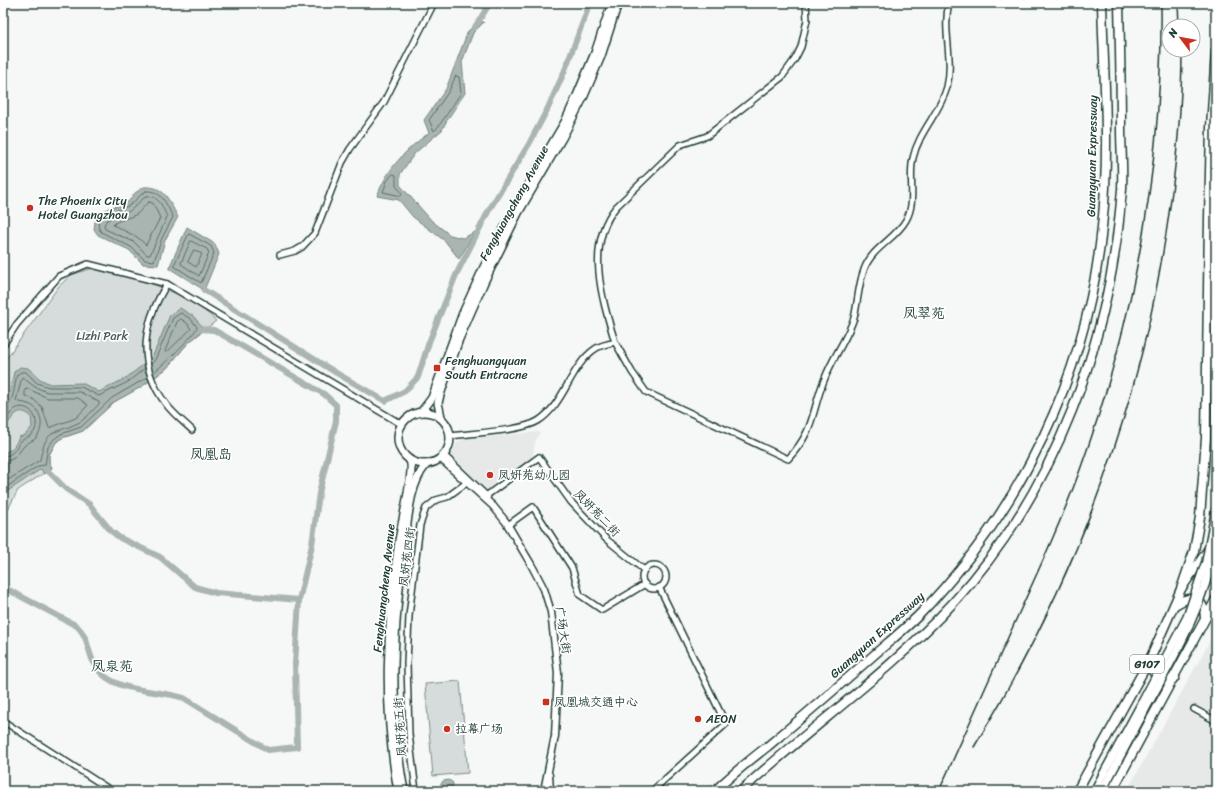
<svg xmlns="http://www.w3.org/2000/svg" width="1219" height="794" font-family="Sriracha,'LXGW WenKai TC',sans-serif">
  <rect width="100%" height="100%" fill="#f6f7f7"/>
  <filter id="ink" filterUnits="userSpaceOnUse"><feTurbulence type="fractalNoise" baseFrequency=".025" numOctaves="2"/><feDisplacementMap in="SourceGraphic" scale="8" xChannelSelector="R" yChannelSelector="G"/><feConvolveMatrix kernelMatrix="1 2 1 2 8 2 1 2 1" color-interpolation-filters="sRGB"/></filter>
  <g filter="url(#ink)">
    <g fill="#e6e9e8">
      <path d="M540 432 535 443 532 460 488 492 484 490 450 457 456 444 463 438Z"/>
      <path d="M1216 630V791H1127Z"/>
    </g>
    <g fill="#d6dcdb" stroke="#7a8c88">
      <path d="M96 267C136 279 186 290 216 321L188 343 166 369 141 387 114 402 83 431 62 438 56 442 49 455V462L52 468 18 490 3 519V363L59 286 71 275Z"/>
      <path d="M460 681 468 773 433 776 425 684Z"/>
    </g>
    <g fill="#aab5b1" stroke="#72857f">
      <path d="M479 22H484L473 33 462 62 465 93 447 120 442 130 415 153 400 174V185L432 221 450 235 463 238 475 232 459 259 445 241 413 217 399 200 377 196C387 169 406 149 429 133L424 120 446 89 468 31Z"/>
      <path d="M144 187C166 186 168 200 178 217L165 240 158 265 143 264 129 250 98 235 94 229 95 222 99 215 110 207 120 206 129 201 135 193Z"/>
      <path d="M187 227 215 244 219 254 204 290 169 268Z"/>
      <path d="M180 308 193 316 202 326 199 334 188 343 166 369 141 387 114 402 83 431 62 438 56 442 49 455V462L52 468 44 474 41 469 8 491 3 501V452C12 452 16 444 19 437L25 435 32 427 31 416C16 404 13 420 3 429V405L10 391 14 372 20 367 28 368 40 379 50 384 82 383 99 392 126 378 152 358 170 315Z"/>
      <path d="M449 780 453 783 452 791H437L443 781Z"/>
    </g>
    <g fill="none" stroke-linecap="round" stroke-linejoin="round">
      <g stroke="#576d66" stroke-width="1">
        <path d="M456 76 459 77 461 93C456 100 438 129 434 131L429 120 449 91Z"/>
        <path d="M393 174 396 175V186L402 193 401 196 383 192 387 181Z"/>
        <path d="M146 191C162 190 166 204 173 217L162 238 154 261 145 260 131 247 101 232C89 214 120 211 130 205 136 201 139 195 146 191Z"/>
        <path d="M147 196C159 195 163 208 167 217L150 255H147L134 242 105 229 104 226C106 216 116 218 124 214 134 210 138 201 147 196Z"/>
        <path d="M149 202 153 203 160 218 146 245 137 237 113 225C117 220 130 218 137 214 142 210 144 205 149 202Z"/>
        <path d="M189 234 211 246 214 253 201 283 174 266Z"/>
        <path d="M191 241 207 249 209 253 199 276 181 264Z"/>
        <path d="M194 250 202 254 196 267 188 262Z"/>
        <path d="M181 319 187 323 191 329 166 353 165 351 177 322Z"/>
        <path d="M151 364 155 360 173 318 181 313 191 319 197 327C196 334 161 367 153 373"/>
        <path d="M28 389 48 398H78L88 405 76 418 49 428 42 407 33 399 25 396V390Z"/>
        <path d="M3 407C15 405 14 384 17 375L21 372H26L37 383 49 387H81L99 396 128 382 145 368"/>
        <path d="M3 423C8 419 9 413 15 409 28 402 40 417 35 430 32 437 26 437 21 441 15 448 14 456 3 456"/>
        <path d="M3 461C17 461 17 453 25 445 28 442 33 441 36 438 45 428 42 408 28 404 24 402 20 403 16 401L22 377 35 387 47 392H80L99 402V404C93 410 85 420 78 423 53 435 46 428 40 460L3 483"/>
        <path d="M3 491 5 488 38 466 45 465 48 447 54 439 61 434 81 427 112 398 148 377"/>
      </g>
      <g stroke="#aab5b1" stroke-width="6">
        <path d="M475 27 490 3"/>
        <path d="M204 290 338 374 385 401 405 391 418 377 429 342 456 275 489 210 529 144 548 108 565 70 590 3"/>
        <path d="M48 471 66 489 89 504 111 531 120 538 160 557 195 587 216 593 299 600"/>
        <path d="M3 587 77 626C90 639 87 653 96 667 115 694 156 689 184 698L268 750 297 747 295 664 299 600 312 545 319 493 336 421V405L324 394 214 330 201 329"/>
      </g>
      <g stroke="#1f3d34" stroke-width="8">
        <g id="minor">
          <path d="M280 255 295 251 302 247 315 233 342 163 350 149 384 102 434 3"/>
          <path d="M167 284C142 324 136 364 166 404 173 414 184 422 192 430"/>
          <path d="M615 342C602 299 585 245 616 207L680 145 707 136 782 77 795 59 801 47 807 20 806 3"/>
          <path d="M3 345 17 324 59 276 88 264 167 284 401 424"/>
          <path d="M451 436C472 433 522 431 538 421 565 404 570 366 595 349 600 345 609 344 615 342L632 372 646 392 788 459C816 429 811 411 825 378 833 357 847 339 854 318 858 302 858 286 864 270 872 247 895 240 906 220 917 201 908 178 913 158 919 131 940 113 947 87 954 59 942 31 949 3"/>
          <path d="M486 496 539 457 571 502 606 539 644 570"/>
          <path d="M508 525 533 507 572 568 580 595 602 610 645 584"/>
          <circle cx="654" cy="577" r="12"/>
          <path d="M1194 709 1216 721"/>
          <path d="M3 721 112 791"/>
          <path d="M416 791 409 734 407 664 409 616 420 525 426 508 436 500 447 497 469 481"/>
          <path d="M652 791 726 724 659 587"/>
        </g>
      </g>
      <g stroke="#1f3d34" stroke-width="9">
        <g id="tertiary">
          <path d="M444 456 487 497"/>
          <path d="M441 459 493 506 506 522 532 566 544 589 551 612 558 673 555 736 544 791"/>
          <path d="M549 775 550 791"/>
        </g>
      </g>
      <g stroke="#1f3d34" stroke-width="10">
        <g id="secondary">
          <path d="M422 411 432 398 463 313 484 267 522 195 565 122 576 98 595 53 612 3"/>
          <circle cx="424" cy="438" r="26"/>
          <path d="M441 417 438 403 440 395 459 339 484 282 518 213 562 138 583 98 601 56 618 3"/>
          <path d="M398 791C383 707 387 624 399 541 401 526 415 469 410 461"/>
          <path d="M404 791C388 707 393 624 405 540 408 516 410 483 426 465"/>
          <path d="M1094 791 1140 706"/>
          <path d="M1102 791 1146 708"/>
        </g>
      </g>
      <g stroke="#1f3d34" stroke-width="11">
        <g id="trunk">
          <path d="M1181 589 1194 551 1200 517 1206 438 1209 218 1211 127 1216 51"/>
          <path d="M1175 605C1191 594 1204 597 1205 618"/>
          <path d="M1151 657 1152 670 1159 679 1167 681 1175 677"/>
          <path d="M715 791C731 775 750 760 768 746 804 716 840 685 875 654 890 641 906 628 920 614 1021 510 1088 372 1102 227 1110 153 1104 78 1102 3"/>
          <path d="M741 791C810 727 889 673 953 603 1056 491 1111 339 1122 189 1123 169 1121 148 1121 129 1121 87 1120 45 1119 3"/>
          <path d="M1077 791 1151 657 1181 589 1216 538"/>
          <path d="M1112 791 1216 599"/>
        </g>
      </g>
      <use href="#minor" stroke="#fff" stroke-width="5"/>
      <use href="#tertiary" stroke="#fff" stroke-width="6"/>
      <use href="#secondary" stroke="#fff" stroke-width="7"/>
      <use href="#trunk" stroke="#fff" stroke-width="8"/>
      <g stroke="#1f3d34" stroke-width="1.5">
        <path d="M1178 3 1179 26"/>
        <path d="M974 747C1073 586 1139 414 1167 227 1176 168 1182 109 1182 50"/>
        <path d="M939 791C966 732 992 672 1019 613 1041 565 1063 517 1081 467 1135 318 1163 162 1161 3"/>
      </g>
      <g stroke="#1f3d34" stroke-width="10" stroke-linecap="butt">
        <g id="secondary-bridge">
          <path d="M1140 706 1187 617 1206 561 1216 508"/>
          <path d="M1146 708C1176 654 1204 605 1216 544"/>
        </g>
      </g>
      <use href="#secondary-bridge" stroke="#fff" stroke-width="7"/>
    </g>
  </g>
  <g fill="#c8321e" stroke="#fff" stroke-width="1.5">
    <circle cx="30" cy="208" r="4"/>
    <rect x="433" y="364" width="8" height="8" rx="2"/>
    <circle cx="490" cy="475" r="4"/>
    <rect x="542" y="698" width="8" height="8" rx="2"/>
    <circle cx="698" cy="719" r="4"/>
    <circle cx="447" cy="729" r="4"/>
  </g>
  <g text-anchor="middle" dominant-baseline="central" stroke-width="3.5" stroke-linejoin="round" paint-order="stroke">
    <rect fill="#fff" stroke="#627771" stroke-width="1" x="1130" y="655" width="34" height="18" rx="3"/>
    <g font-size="11" font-weight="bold" fill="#1f3d34">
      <text x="1147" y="664">G107</text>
    </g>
    <g font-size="12" fill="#1f3d34" stroke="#fff">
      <text transform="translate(1092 156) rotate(-89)">Guangyuan Expressway</text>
      <text transform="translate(514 203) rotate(-61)">Fenghuangcheng Avenue</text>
      <text transform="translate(597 513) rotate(46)">凤妍苑二街</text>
      <text transform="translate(407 557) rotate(-83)">凤妍苑四街</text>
      <text transform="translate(384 588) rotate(-84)">Fenghuangcheng Avenue</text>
      <text transform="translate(563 630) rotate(81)">广场大街</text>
      <text transform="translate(877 635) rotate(-42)">Guangyuan Expressway</text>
      <text transform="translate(400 727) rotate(-94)">凤妍苑五街</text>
    </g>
    <g font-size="12" fill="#1f3d34" stroke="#fff" text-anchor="start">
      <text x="38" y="201">The Phoenix City<tspan x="38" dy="14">Hotel Guangzhou</tspan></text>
      <text x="445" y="361">Fenghuangyuan<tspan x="445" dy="14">South Entracne</tspan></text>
      <text x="498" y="475">凤妍苑幼儿园</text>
      <text x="554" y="702">凤凰城交通中心</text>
      <text x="706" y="719">AEON</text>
      <text x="455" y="729">拉幕广场</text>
    </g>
    <g font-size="12" fill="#445d55" stroke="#fff">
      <text x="102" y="336">Lizhi Park</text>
    </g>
    <g font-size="14" fill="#1f3d34" stroke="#fff">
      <text x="924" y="313">凤翠苑</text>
      <text x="211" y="454">凤凰岛</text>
      <text x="112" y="666">凤泉苑</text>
    </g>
  </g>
  <rect width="1219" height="794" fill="none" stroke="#fff" stroke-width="16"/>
  <rect x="8" y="8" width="1203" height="778" fill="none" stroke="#1f3d34" stroke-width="1.5" filter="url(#ink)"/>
  <g transform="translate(1181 38) rotate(302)"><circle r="19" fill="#ffffff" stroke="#a5b1ae"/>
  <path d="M0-3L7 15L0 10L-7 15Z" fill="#c8321e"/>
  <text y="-6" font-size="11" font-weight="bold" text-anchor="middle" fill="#1f3d34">N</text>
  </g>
</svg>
